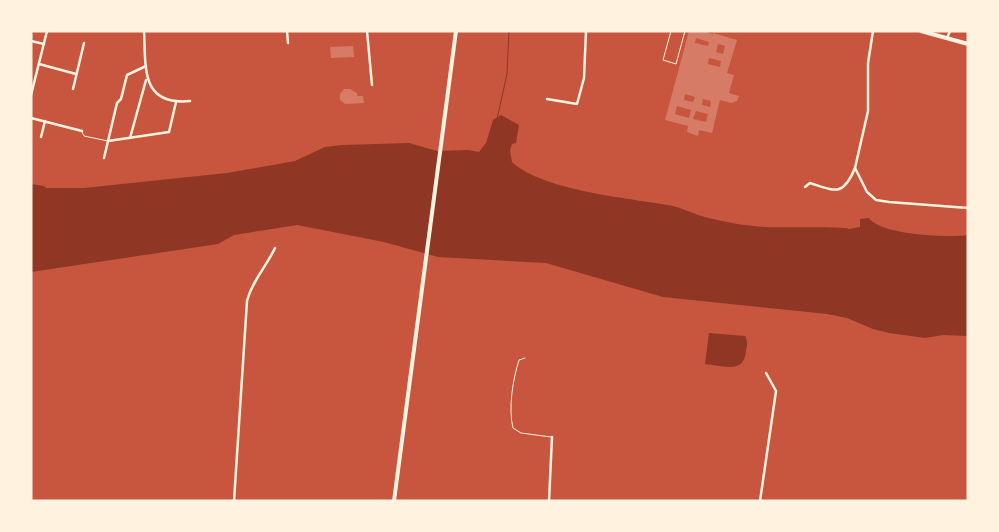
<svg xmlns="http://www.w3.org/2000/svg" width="999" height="532" font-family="Raleway,sans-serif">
  <rect width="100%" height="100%" fill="#c8553d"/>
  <g fill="#8f3625">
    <path d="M501 115 519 125 516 143 512 144 510 150 512 162C543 191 630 198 673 206 681 208 690 212 698 215 719 221 744 226 766 227 779 228 844 226 849 229L860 227V219L869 218C880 235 948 238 968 235V336L943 335 925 338 889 333 873 329 847 318 827 314 663 297 546 263 438 257 384 242 297 225 234 235 218 244 31 272V184L44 186 46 188H84L227 173 295 161 325 147 342 145 409 143 437 151 468 150 479 152 486 143 493 120Z"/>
    <path d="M709 333 745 336C748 341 747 346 746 351 744 375 722 365 705 364Z"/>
  </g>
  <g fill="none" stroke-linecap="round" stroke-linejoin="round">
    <path stroke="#8f3625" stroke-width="1" d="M497 119 507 74 509 31"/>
  </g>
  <g fill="#d67c66" fill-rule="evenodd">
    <path d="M689 31H703L712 34V36L713 33 737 40 727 73 734 75 729 93 739 96 737 101 731 103 720 100 712 133 699 130 698 136 687 132 688 126 665 120ZM696 38 709 42 708 46 695 43ZM718 44 725 46 723 54 716 52ZM709 58 721 61 720 67 708 64ZM685 94 695 97 693 102 684 100ZM703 99 711 101 710 107 702 105ZM677 106 691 110 689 118 675 114ZM696 111 708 114 706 122 693 119Z"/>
    <path d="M353 46 354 57 331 58 330 47Z"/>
    <path d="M344 89H350L357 93V96H363L364 103 345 104 340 100V94Z"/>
  </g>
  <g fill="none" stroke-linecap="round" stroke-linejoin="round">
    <g stroke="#fff3e0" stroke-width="1">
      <path d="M671 31 663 60 676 64 685 31"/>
      <path d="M82 132 84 136 108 141"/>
      <path d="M525 358 519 360C513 379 508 408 513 428L521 433 551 437"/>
    </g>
    <g stroke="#fff3e0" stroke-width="2.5">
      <path d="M144 31C146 67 140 106 190 101"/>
      <path d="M287 31 288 43"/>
      <path d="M367 31 372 85"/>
      <path d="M873 31 868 63V111L855 168 867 192 876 200 889 202 968 208"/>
      <path d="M31 35V38"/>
      <path d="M947 38 950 31"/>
      <path d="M31 41 44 44"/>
      <path d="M39 64 76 74"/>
      <path d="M73 89 84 43"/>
      <path d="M31 95 47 31"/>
      <path d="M547 99 577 104 584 78 586 31"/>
      <path d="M31 118 82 131"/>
      <path d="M41 137 45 121"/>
      <path d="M130 138 146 80"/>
      <path d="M108 141 169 132 176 102"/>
      <path d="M104 158 117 103 121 99 127 75 146 66"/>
      <path d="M805 187 810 183C835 191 843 197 855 168"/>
      <path d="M234 501 247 301C252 281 266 267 275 248"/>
      <path d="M549 501 552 437"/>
      <path d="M760 501 776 391 766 373"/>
    </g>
    <g stroke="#fff3e0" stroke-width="4">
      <path d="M921 31 968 44"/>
      <path d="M394 501 456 31"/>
    </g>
  </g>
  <rect width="999" height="532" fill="none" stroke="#fff3e0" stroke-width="65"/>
</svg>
